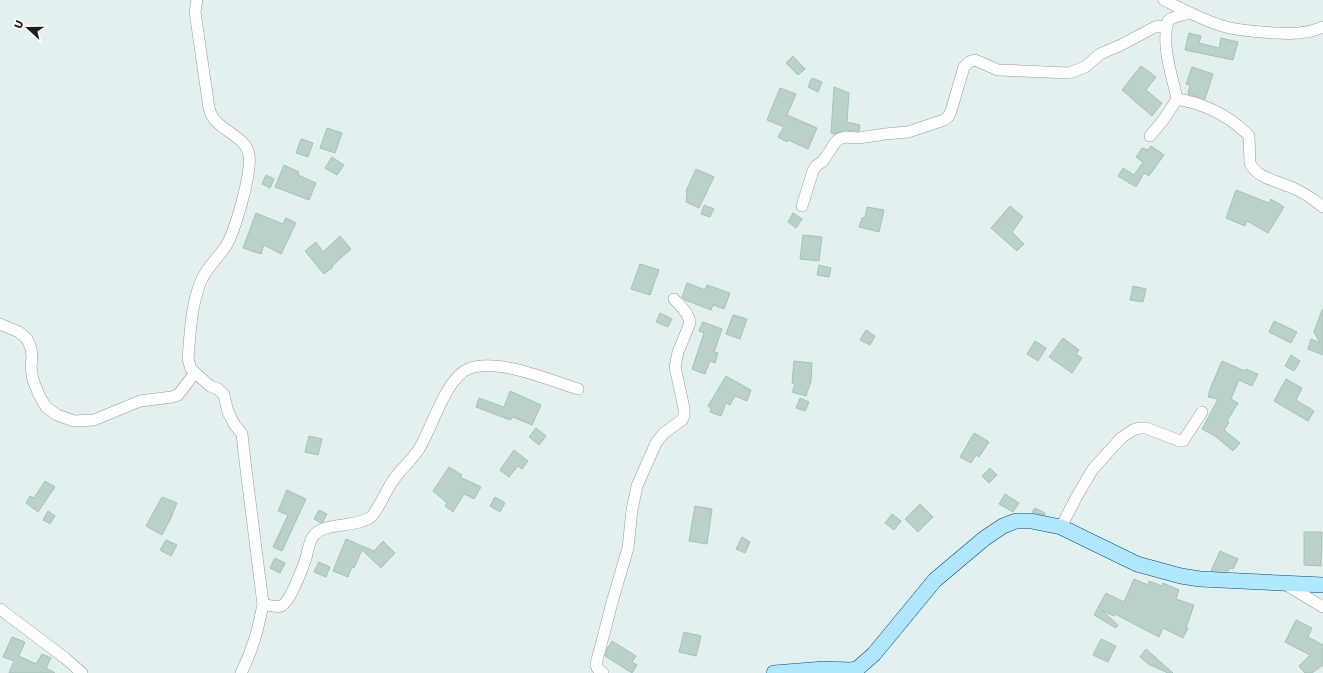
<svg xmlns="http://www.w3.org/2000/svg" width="1323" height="673" font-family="Poppins,sans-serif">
  <rect width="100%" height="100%" fill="#e2f0ef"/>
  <g fill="#bbd0c9" stroke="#a3c3b9">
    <path d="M1189 33 1201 36 1199 43 1219 48 1221 38 1238 42 1233 60 1185 50Z"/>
    <path d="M793 56 805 69 798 75 786 63Z"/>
    <path d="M1141 66 1156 77 1146 90 1162 103 1152 116 1122 90Z"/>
    <path d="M1192 67 1213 74 1205 99 1188 94 1190 85 1186 84Z"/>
    <path d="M812 78 822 82 818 92 808 87Z"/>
    <path d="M834 87 849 93 847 122 860 125 859 131 845 130 834 134 831 133Z"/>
    <path d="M780 88 796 94 787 115 817 128 808 149 788 140 787 142 778 137 784 127 767 120Z"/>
    <path d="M327 128 342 133 335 153 320 148Z"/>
    <path d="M301 139 313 143 308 157 296 153Z"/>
    <path d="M1151 146 1164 155 1149 176 1144 173 1136 187 1118 176 1123 168 1134 175 1143 162 1136 157 1142 148 1148 150Z"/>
    <path d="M332 157 344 165 337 175 325 168Z"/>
    <path d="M284 165 299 172 298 175 316 183 309 200 275 187Z"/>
    <path d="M696 169 714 177 699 208 686 202 687 192 686 191Z"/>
    <path d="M266 175 274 179 270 188 262 184Z"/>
    <path d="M1236 190 1269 203 1271 199 1284 207 1268 233 1247 221 1245 226 1226 218Z"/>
    <path d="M704 205 714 209 710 217 701 214Z"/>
    <path d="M1010 206 1023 217 1012 232 1024 244 1017 251 991 228Z"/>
    <path d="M867 207 884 210 879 232 859 227 862 218 865 217Z"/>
    <path d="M256 213 283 224 286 218 296 223 281 254 264 245 261 254 243 248Z"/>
    <path d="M793 213 802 219 796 228 788 222Z"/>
    <path d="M803 235 822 237 819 261 800 259Z"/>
    <path d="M340 236 351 249 332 266 333 267 324 274 305 251 316 242 323 252Z"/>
    <path d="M640 264 659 270 650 295 631 289Z"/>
    <path d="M819 265 831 268 829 277 817 275Z"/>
    <path d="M687 283 705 290 707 285 730 293 724 309 713 305 711 310 685 300 682 297Z"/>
    <path d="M1133 286 1146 289 1143 302 1130 300Z"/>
    <path d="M1322 310H1323V355L1308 349 1311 339 1320 343 1314 332Z"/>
    <path d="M660 313 672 319 668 327 656 322Z"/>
    <path d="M733 315 747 319 740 339 726 334Z"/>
    <path d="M1274 321 1297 332 1291 343 1269 332Z"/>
    <path d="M703 322 722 329 714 352 718 353 715 363 710 361 705 374 692 369 704 333 699 331Z"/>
    <path d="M866 330 875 336 870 345 860 340Z"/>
    <path d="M1063 338 1079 350 1076 354 1082 358 1072 373 1049 357Z"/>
    <path d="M1035 341 1046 348 1038 361 1027 354Z"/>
    <path d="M1291 355 1300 361 1294 371 1285 366Z"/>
    <path d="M794 361 812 363 811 381 806 396 792 392 795 384 792 383Z"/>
    <path d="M1222 361 1245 371 1246 369 1258 374 1252 386 1239 380 1231 399 1238 403 1227 421 1229 422 1224 430 1240 443 1233 451 1215 436 1202 429 1218 399 1208 397 1210 389Z"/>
    <path d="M726 376 751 390 747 401 735 396 730 405 726 403 721 416 710 412 711 408 708 406Z"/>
    <path d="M1286 379 1302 388 1296 400 1314 411 1308 421 1274 401Z"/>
    <path d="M510 391 541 405 532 425 513 417 510 420 476 407 479 398 504 407Z"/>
    <path d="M800 398 809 402 805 411 796 408Z"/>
    <path d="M536 428 546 436 539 445 529 437Z"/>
    <path d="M974 433 989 442 979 457 976 455 971 463 960 457Z"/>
    <path d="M309 436 322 439 318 455 305 452Z"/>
    <path d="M514 450 528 461 522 469 518 466 509 477 500 470Z"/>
    <path d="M449 467 462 475 460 477 481 487 474 499 464 494 453 512 445 506 447 503 433 491Z"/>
    <path d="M990 468 997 475 989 483 982 476Z"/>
    <path d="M45 481 55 487 38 512 26 503 30 496 34 498Z"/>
    <path d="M287 490 306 499 282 551 273 547 288 515 278 511Z"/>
    <path d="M1005 494 1019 503 1013 512 999 504Z"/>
    <path d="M162 497 177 503 172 515V516L162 535 146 526Z"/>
    <path d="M495 497 505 503 500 512 490 506Z"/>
    <path d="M920 504 933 517 918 532 905 519Z"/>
    <path d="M695 506 712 509 707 544 689 541Z"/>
    <path d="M1035 508 1045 513V515L1032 512Z"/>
    <path d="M319 510 327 514 323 522 321 523 314 519Z"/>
    <path d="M48 511 55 516 50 524 43 520Z"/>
    <path d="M892 514 901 521 894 530 885 523Z"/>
    <path d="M1304 532H1322L1321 566 1304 565Z"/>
    <path d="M742 537 750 542 745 553 736 549Z"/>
    <path d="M346 539 374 551 383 541 395 553 381 568 362 550 354 568 352 567 348 577 333 571Z"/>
    <path d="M166 540 177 545 171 556 160 550Z"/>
    <path d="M1220 551 1238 559 1233 569 1230 568 1228 571H1211Z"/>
    <path d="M275 558 285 563 280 573 270 568Z"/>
    <path d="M319 562 330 567 326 577 314 572Z"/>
    <path d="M1134 579 1148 585 1149 581 1162 586 1163 583 1179 590 1176 599 1194 605 1186 628H1188L1183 638 1163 628 1159 637 1115 614 1114 616 1102 610 1118 625 1116 628 1094 615 1106 593 1124 602Z"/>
    <path d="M1296 620 1312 628 1308 637 1323 645V665L1312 673H1305L1299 666 1310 655 1285 642Z"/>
    <path d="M684 632 701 636 696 656 679 652Z"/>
    <path d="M12 637 25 642 19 656 36 664 42 654 51 658 46 668 55 673H9L14 661 3 657Z"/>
    <path d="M1101 639 1116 646 1108 662 1093 655Z"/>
    <path d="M612 641 636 656 632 662 637 665 632 673 605 656 607 649Z"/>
    <path d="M1146 649 1173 673H1168L1148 664 1140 657Z"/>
  </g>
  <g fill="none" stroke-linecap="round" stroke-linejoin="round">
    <g stroke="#9a9a9a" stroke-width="12">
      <g id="street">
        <path d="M197 0 195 12 209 108C210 111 211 114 212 116 221 132 246 136 249 155 252 173 235 231 226 246 218 258 207 267 201 281 191 305 190 334 188 359L191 369 210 386 218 389 224 395 228 412 234 424 242 434 245 461 263 604C258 630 253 649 241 673"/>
        <path d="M1164 0C1184 10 1204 21 1226 27 1242 31 1258 32 1275 33 1293 34 1306 34 1323 27"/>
        <path d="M1177 99C1200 103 1219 111 1237 125 1241 129 1246 132 1249 136L1250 163C1256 179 1283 182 1297 190 1307 194 1315 201 1323 207"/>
        <path d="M1150 136 1164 119 1177 99C1172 74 1161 47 1168 21L1172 18 1189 13"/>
        <path d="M802 206 813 171 816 166 823 161 835 143 839 139 845 137 858 138 885 134 908 132 944 120 948 117 951 111 964 67 969 62 975 60 998 70 1069 73 1085 67 1100 54 1121 45 1155 27 1160 26 1166 27"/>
        <path d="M0 324 19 332 27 339 31 348 32 357 31 368 33 380 39 395 46 407 57 415 74 421 94 420 140 401 172 397 178 395 195 373"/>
        <path d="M1061 527 1077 496 1093 469 1121 438 1133 430 1139 428H1146L1180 441H1183L1202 412"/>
        <path d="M1285 584 1323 607"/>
        <path d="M263 604C268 605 275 608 281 606 290 603 303 567 306 558 308 550 309 541 314 535 325 522 358 528 372 516 380 506 385 493 392 482 400 470 411 461 419 449 432 428 446 378 468 369 496 357 550 380 578 389"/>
        <path d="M0 609 65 658 82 673"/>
        <path d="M603 673 597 668 596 664 613 599 628 548 632 510 637 486 656 443 664 433 682 420 684 416V408L675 367 678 352 690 323C689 313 680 306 674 299"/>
      </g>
    </g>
    <g stroke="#004d79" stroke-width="16">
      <path id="secondary" d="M774 673 824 669 850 670 857 669 874 654 935 580 985 538 1003 526 1016 521H1031L1061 527 1137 564 1181 576 1200 579 1323 585"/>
    </g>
    <use href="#street" stroke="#fff" stroke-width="11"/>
    <use href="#secondary" stroke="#b1e7ff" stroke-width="15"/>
  </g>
  <g transform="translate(28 28) rotate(291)" stroke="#ffffff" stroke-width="3" paint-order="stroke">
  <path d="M0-3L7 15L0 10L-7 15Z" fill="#1d1d1d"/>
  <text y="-6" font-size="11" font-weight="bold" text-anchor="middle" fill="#1d1d1d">U</text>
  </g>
</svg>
